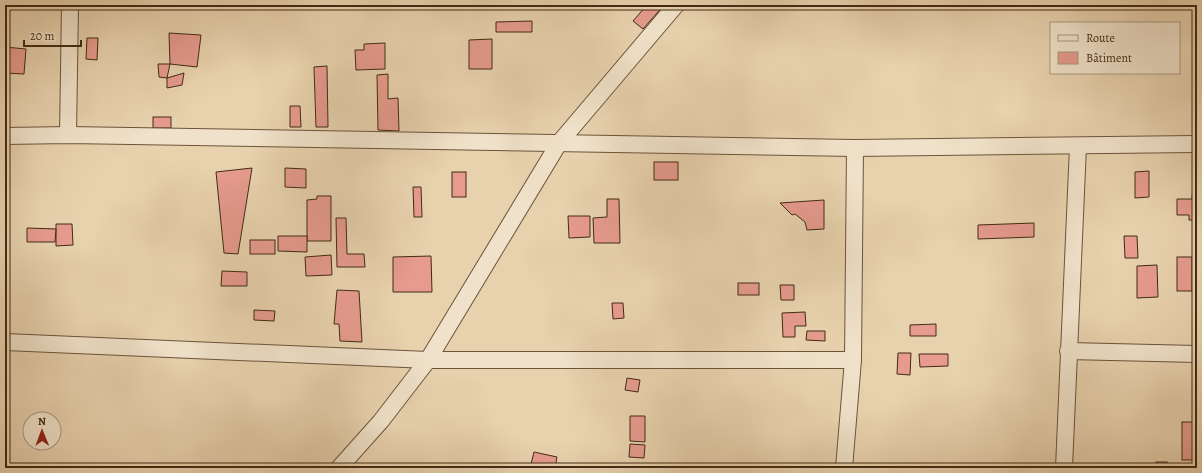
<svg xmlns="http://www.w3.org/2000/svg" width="1202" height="473" font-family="Alegreya,serif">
  <rect width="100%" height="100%" fill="#e8d2ae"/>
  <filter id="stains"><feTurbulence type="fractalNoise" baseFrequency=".005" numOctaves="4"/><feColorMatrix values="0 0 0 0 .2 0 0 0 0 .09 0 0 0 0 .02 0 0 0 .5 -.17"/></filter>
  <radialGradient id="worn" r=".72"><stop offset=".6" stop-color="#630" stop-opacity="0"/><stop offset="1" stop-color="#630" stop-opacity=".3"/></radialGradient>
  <g fill="#e69b8e" stroke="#422a14">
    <path d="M647 5H664L643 29 633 21Z"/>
    <path d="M532 21V32H496V22Z"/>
    <path d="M169 33 201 35 197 67 170 64Z"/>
    <path d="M87 38H98L97 60 86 59Z"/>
    <path d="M492 39V69H469V40Z"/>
    <path d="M385 43V69L356 70 355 50H364V44Z"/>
    <path d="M5 47 26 49 24 74 5 73Z"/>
    <path d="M158 64H170L167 78 159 77Z"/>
    <path d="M327 66 328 127H316L314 67Z"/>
    <path d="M184 73 182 85 167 88V78Z"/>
    <path d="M388 74V99L398 98 399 131 378 130 377 75Z"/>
    <path d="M290 106H300L301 127H290Z"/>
    <rect x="153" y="117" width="18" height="11"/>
    <rect x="654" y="162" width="24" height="18"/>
    <path d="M252 168 238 254 224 253 216 172Z"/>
    <path d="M285 168 306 169V188L285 187Z"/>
    <path d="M1149 171V197L1135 198V172Z"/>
    <rect x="452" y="172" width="14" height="25"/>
    <path d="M1194 172H1197V220H1189V215H1177V199H1192Z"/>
    <path d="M413 187H421L422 217H414Z"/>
    <path d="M317 196H331V241H307V200L317 199Z"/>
    <path d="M607 199H619L620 243H594L593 218 607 217Z"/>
    <path d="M824 200V229L807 230 805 222 795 214 792 215 780 203Z"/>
    <path d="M568 216H590V237L569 238Z"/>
    <path d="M336 218H346L347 254H364L365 267H337Z"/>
    <path d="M1034 223V237L978 239V225Z"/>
    <path d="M56 224H72L73 245 56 246Z"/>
    <path d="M27 228 56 229 55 242H27Z"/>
    <path d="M278 236H307V252L278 251Z"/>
    <path d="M1124 236H1137L1138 258H1125Z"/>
    <rect x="250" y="240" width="25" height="14"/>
    <path d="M331 255 332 275 306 276 305 257Z"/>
    <path d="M431 256 432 292H393V257Z"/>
    <rect x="1177" y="257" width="15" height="34"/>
    <path d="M1157 265 1158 297 1137 298V266Z"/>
    <path d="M222 271 247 272V286H221Z"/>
    <rect x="738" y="283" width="21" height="12"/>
    <path d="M780 285H794V300H781Z"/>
    <path d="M337 290 359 291 362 342 340 341 339 324H334Z"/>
    <path d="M612 303H623L624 318 613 319Z"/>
    <path d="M254 310 275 311 274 321 254 320Z"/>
    <path d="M805 312 806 326H795V337H783L782 313Z"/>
    <path d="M936 324V336H910V325Z"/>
    <path d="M807 331H825V341L806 340Z"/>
    <path d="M898 353H911L910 375 897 374Z"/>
    <path d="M919 354H948V366L920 367Z"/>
    <path d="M627 378 640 380 638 392 625 390Z"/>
    <path d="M630 416H645V442L630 441Z"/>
    <rect x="1182" y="422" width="15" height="38"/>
    <path d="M630 444 645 445 644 458 629 457Z"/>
    <path d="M534 452 557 457 555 468H530Z"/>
    <rect x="1156" y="462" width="11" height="6"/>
  </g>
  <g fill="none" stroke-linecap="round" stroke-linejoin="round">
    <g stroke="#6c543a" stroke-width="18">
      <g id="street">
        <path d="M68 135 70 5"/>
        <path d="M5 136 68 135 855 148 1197 144"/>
        <path d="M5 342 428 360H853"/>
        <path d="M1068 351 1197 354"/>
        <path d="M339 468 381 421 428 360 559 143 676 5"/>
        <path d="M844 468 853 360 855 148"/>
        <path d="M1064 468 1078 146"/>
      </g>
    </g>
    <use href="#street" stroke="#f0e2ca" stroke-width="16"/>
  </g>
  <rect width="1202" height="473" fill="none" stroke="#e8d2ae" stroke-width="20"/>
  <rect x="6" y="6" width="1190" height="461" fill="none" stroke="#422a14" stroke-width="2"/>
  <rect x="10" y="10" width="1182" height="453" fill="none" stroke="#422a14"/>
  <rect x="1050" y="22" width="130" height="52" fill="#f0e2ca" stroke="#aa9881"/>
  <rect x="1058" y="35" width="20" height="6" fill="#f0e2ca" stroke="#aa9881"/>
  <text x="1086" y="42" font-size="12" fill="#422a14">Route</text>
  <rect x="1058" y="52" width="20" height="12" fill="#e69b8e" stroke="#aa9881"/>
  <text x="1086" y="62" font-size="12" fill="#422a14">Bâtiment</text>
  <g transform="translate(42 431) rotate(359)"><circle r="19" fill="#f0e2ca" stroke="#aa9881"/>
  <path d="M0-3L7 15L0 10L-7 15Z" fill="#8f2418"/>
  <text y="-6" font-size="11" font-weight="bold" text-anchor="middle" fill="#422a14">N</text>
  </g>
  <path d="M24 40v6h57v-6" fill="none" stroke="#422a14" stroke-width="2"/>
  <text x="30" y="40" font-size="12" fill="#422a14" stroke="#f0e2ca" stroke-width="3" paint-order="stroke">20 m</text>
  <rect width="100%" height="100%" filter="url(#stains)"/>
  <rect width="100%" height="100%" fill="url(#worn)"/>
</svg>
